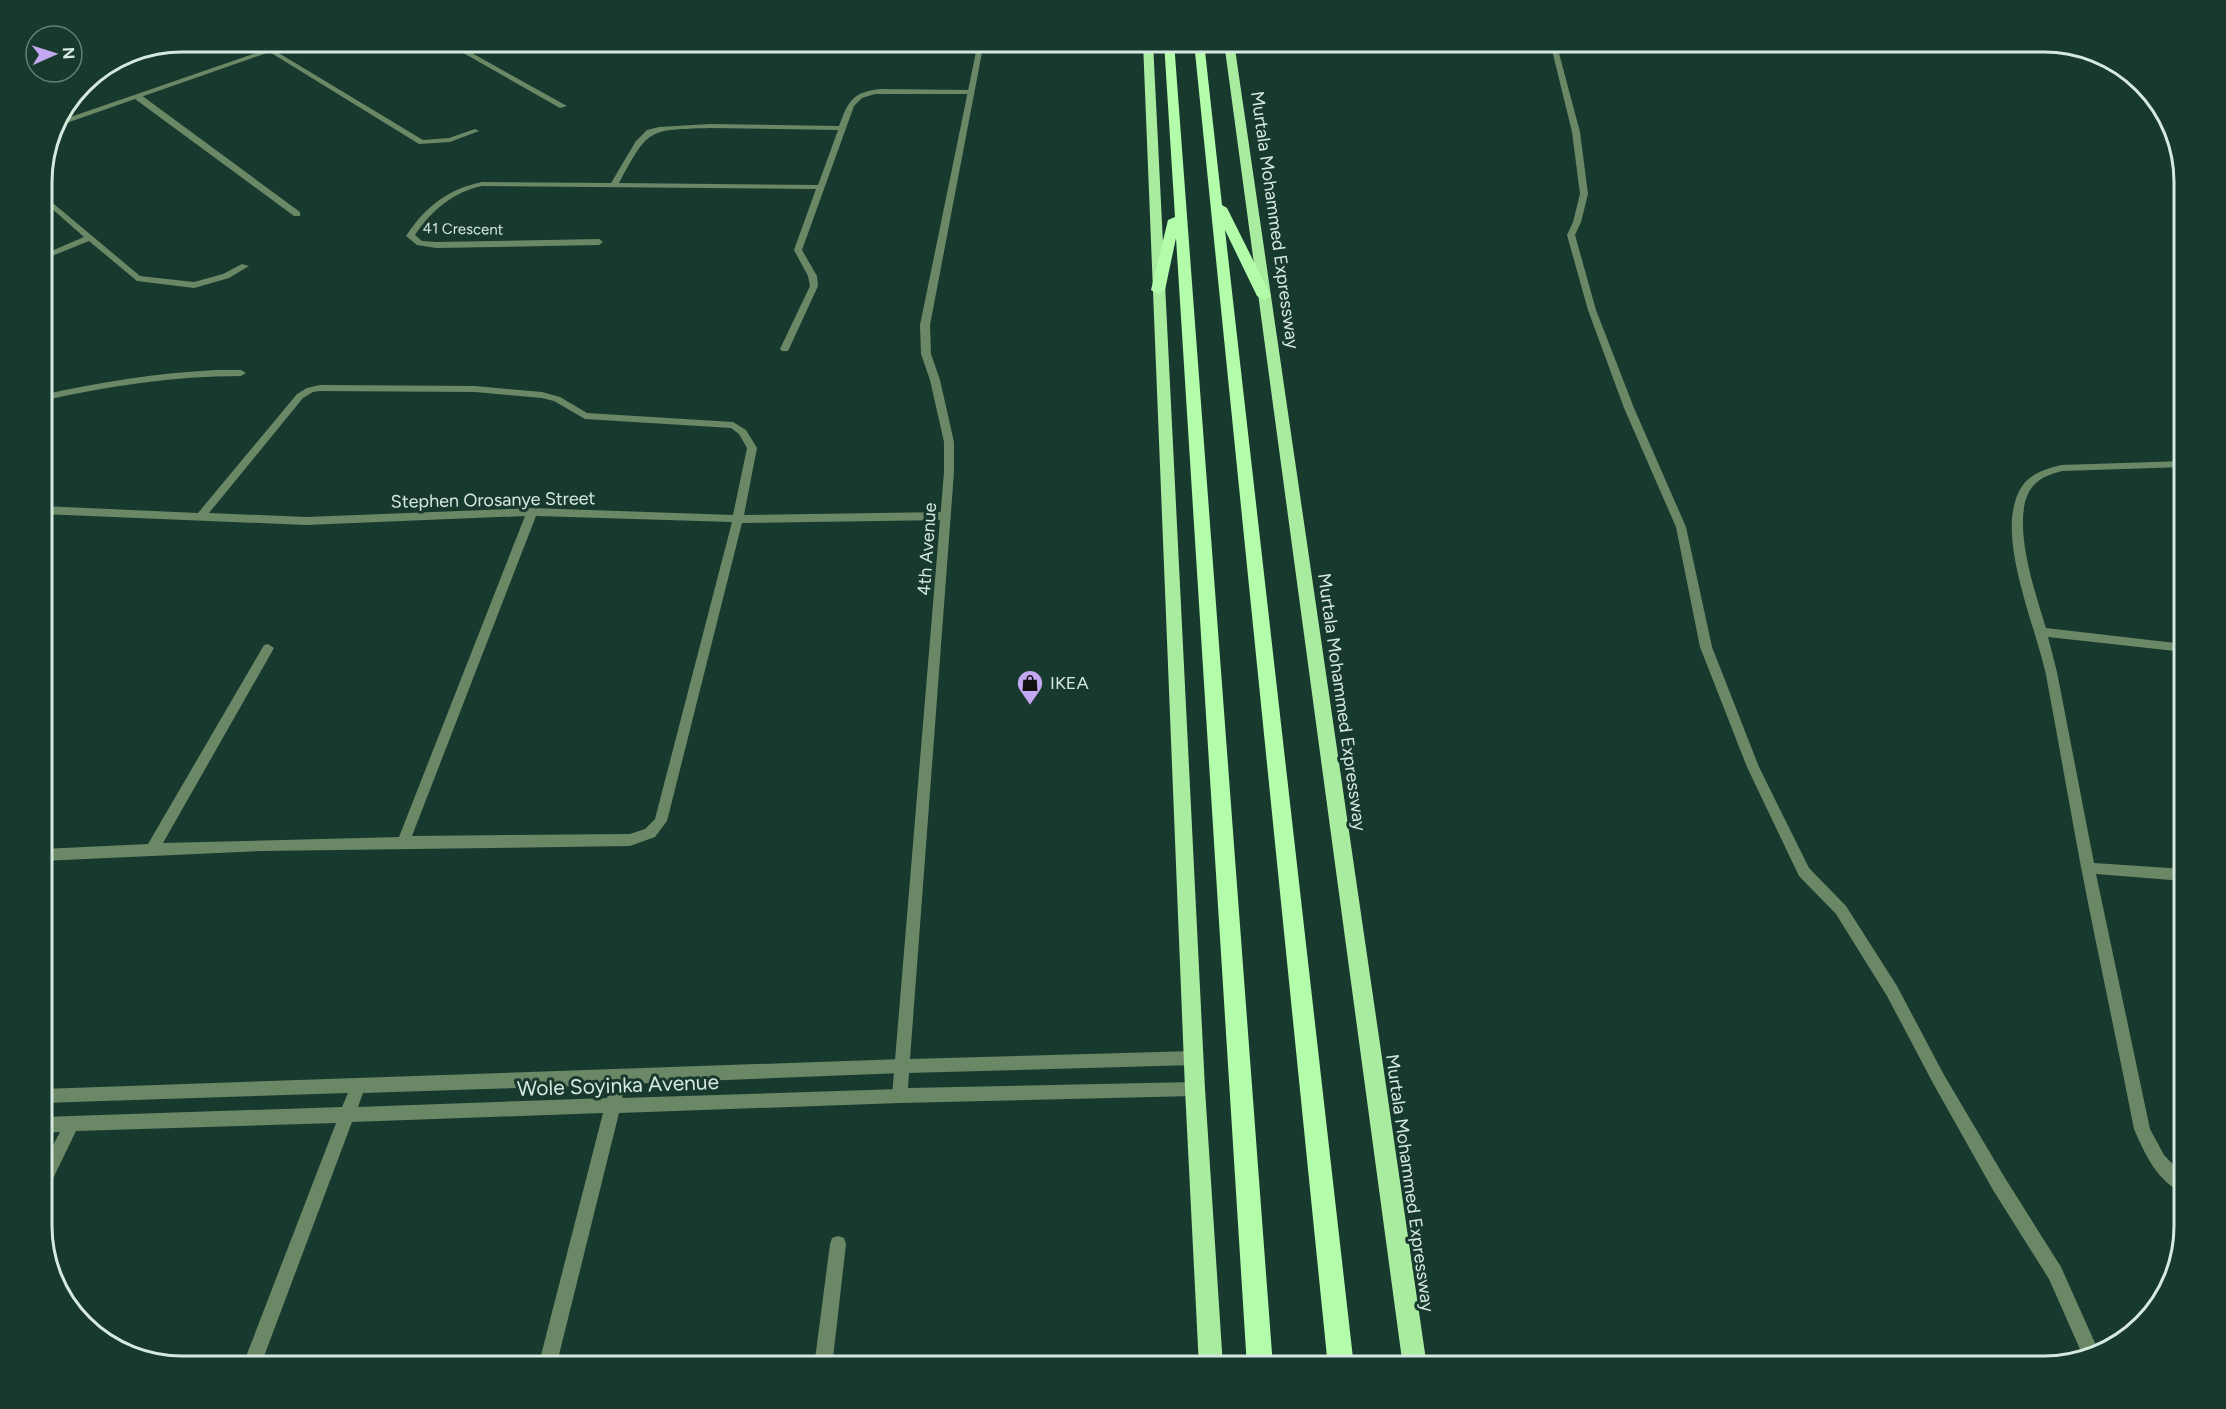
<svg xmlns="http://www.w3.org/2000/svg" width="2226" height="1409" font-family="Figtree,sans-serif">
  <rect width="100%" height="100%" fill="#183a2e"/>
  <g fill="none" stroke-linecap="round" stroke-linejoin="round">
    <g fill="#6a8766" fill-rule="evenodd">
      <path d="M444 42H452L567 106 560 108Z"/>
      <path d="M646 42H655L664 47 659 48Z"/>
      <path d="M1550 42H1556L1580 132 1588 194 1581 222 1575 235 1596 310 1634 408 1686 527 1712 647 1759 767 1809 868 1846 906 1897 986 1944 1075 2005 1178 2061 1267 2099 1352 2083 1356 2049 1279 1993 1190 1934 1085 1887 996 1836 914 1799 876 1747 767 1700 647 1676 527 1624 408 1588 310 1567 235 1573 222 1580 194 1572 132Z"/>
      <path d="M268 49H272L423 140 449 138 475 129 479 131 450 142 419 144 268 51Z"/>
      <path d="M880 89 970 90 974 92 970 94H875L862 98 854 106 802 250 817 276 818 286 788 351H782L780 349 810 286 808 276 794 250 816 189 482 186C453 192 431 211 415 235L422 241 436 242 599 239 603 242 599 245 436 248 417 245 406 236C425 207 448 189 482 182L611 183 636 141 647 130 659 127 710 124 839 126C848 102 852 92 880 89ZM710 128 838 130 818 185 619 183C649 128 647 130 710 128Z"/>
      <path d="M135 95H141L300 212V216H294L135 99Z"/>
      <path d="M42 194 140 276 194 282 223 274 242 264 249 266 229 278 194 288 137 281 89 241 42 260V255L84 237 42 200Z"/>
      <path d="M216 370H241L246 373 241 376C173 376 108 386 42 401V395C100 382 157 373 216 370Z"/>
      <path d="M320 385 475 386 542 392 560 397 587 413 733 422 746 430 757 448 744 515 945 512 950 516 945 520 742 523 667 821 655 837 630 846 262 851 42 861V849L148 844 264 645 268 644 274 648 163 843 399 837 525 516 306 525 42 514V506L198 513 297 394 307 388ZM320 391 475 392 542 398 554 401 585 419 731 428 739 434 747 448 733 515 532 508 306 517 209 513 303 398 313 392ZM536 516 732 522 655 819 645 829 630 834 412 836Z"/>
      <path d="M2184 461V467L2062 471C2051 474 2041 477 2033 486 2008 516 2036 595 2046 628L2184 644V652L2048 637 2057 672 2094 863 2184 869V881L2096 874 2150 1129 2164 1155 2184 1176V1193C2157 1182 2145 1154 2134 1129 2117 1042 2098 954 2081 867 2069 803 2058 739 2046 675 2036 628 2001 548 2015 502 2022 477 2038 471 2061 465Z"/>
      <path d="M903 1059 908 1061 910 1066 908 1071 903 1073 626 1084 622 1098 900 1089 905 1091 908 1096 905 1101 900 1103 619 1113 556 1367H538L603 1113 352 1122 260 1367H242L336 1123 76 1131 48 1189 42 1191V1166L60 1132 42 1133V1117L342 1107 348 1093 42 1103V1089ZM611 1085 607 1098 358 1107 363 1093Z"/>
      <path d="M838 1236 844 1238 846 1244 832 1367H814L830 1244 832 1238Z"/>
    </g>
    <g fill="#6a8766" fill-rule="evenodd">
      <path d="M288 42H298L55 127 56 122Z"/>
      <path d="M978 42H984L930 325 931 354 940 380 954 442V472L910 1059 1194 1051 1199 1053 1201 1058 1199 1063 1194 1065 909 1073 908 1088 1195 1082 1200 1084 1203 1089 1200 1094 1195 1096 900 1103 895 1101 892 1096 944 472V442L930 380 921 354 920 325Z"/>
    </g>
    <g fill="#a9eca0" fill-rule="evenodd">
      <path d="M1143 42H1153L1205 1089 1223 1367H1199L1185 1089Z"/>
      <path d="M1224 42H1234L1427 1367H1403Z"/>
    </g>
    <g fill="#b3fcaa" fill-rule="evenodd">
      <path d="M1164 42H1174L1273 1367H1247L1176 238 1165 290 1158 294 1151 290 1168 220 1175 217Z"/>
      <path d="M1194 42H1204L1222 205 1227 208 1271 296 1264 300 1257 296 1225 230 1354 1367H1328Z"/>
    </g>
  </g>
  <defs>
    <g id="shop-pin" transform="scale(1.35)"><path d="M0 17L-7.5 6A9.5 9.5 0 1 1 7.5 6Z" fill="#c4a7f1" stroke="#183a2e"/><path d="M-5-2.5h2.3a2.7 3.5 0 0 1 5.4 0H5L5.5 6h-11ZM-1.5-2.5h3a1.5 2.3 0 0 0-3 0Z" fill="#111"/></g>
  </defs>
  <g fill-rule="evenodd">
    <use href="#shop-pin" x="1030" y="683"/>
  </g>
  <g text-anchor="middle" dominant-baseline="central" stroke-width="6" stroke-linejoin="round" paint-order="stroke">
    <g font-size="15" fill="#d6e9e1" stroke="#183a2e">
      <text transform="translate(463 229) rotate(1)">41 Crescent</text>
    </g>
    <g font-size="18" fill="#d6e9e1" stroke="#183a2e">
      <text transform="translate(1275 220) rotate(82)">Murtala Mohammed Expressway</text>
      <text transform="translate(493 500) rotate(-1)">Stephen Orosanye Street</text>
      <text transform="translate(927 549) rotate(-86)">4th Avenue</text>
      <text transform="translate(1342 702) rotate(82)">Murtala Mohammed Expressway</text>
      <text transform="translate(1410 1183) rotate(82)">Murtala Mohammed Expressway</text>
    </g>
    <g font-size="18" fill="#d6e9e1" stroke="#183a2e" text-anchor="start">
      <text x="1050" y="683">IKEA</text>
    </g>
    <g font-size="21" fill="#d6e9e1" stroke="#183a2e">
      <text transform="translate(618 1085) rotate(-2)">Wole Soyinka Avenue</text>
    </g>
  </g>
  <path d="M0 0H2226V1409H0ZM182 52H2044A130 130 0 0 1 2174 182V1226A130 130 0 0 1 2044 1356H182A130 130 0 0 1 52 1226V182A130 130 0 0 1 182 52Z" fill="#183a2e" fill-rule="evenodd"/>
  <path fill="none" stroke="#d6e9e1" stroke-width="3" d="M182 52H2044A130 130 0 0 1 2174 182V1226A130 130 0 0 1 2044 1356H182A130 130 0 0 1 52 1226V182A130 130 0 0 1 182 52Z"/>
  <g transform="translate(54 54) rotate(87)"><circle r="28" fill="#183a2e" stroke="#648076" stroke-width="1.5"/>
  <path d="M0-4.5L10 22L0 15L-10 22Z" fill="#c4a7f1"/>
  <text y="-9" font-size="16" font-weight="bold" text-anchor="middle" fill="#d6e9e1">N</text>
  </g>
</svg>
